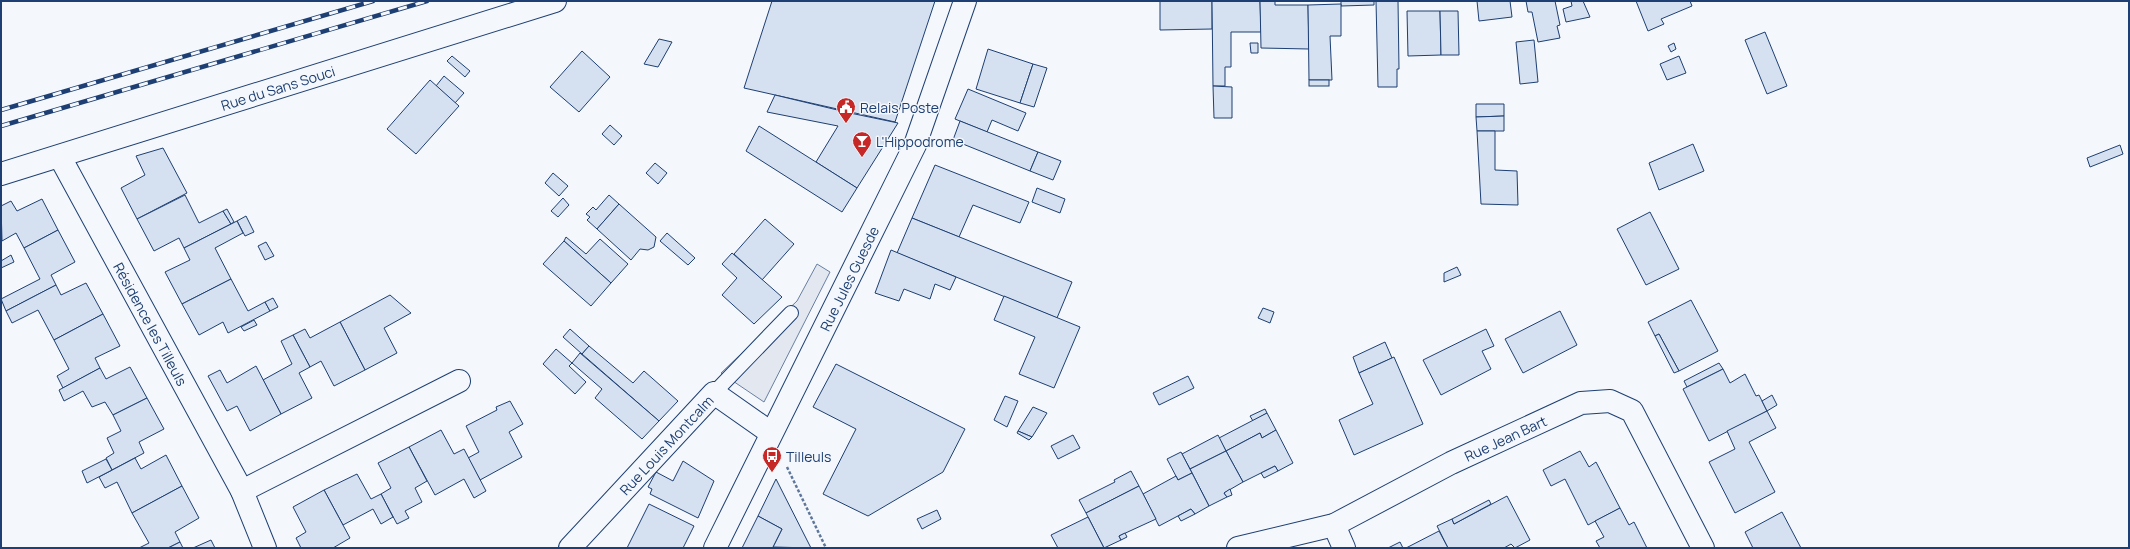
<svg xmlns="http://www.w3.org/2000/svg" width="2130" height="549" font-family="Manrope,sans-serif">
  <rect width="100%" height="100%" fill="#f4f7fb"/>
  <path fill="#e3e8f0" stroke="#687fa3" d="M817 264 830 272 764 402 721 373 797 301Z"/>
  <g fill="#d5e0f0" stroke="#1d3f73">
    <path d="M772 1H935L895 122 744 88Z"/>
    <path d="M1160 1H1212V29L1160 30Z"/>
    <path d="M1212 1H1260L1261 32H1231V67H1225V86H1213Z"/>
    <path d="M1260 1H1275V5H1308L1309 49 1261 48Z"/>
    <path d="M1341 1H1374V5L1341 6Z"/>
    <path d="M1376 1H1398L1399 69H1397V87H1378Z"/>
    <path d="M1477 1H1510L1512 17 1479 21Z"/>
    <path d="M1526 1H1555L1560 25 1557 26 1560 38 1538 42 1532 12H1528Z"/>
    <path d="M1571 1H1583L1590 17 1566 22 1563 9 1572 6Z"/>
    <path d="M1636 1H1690L1692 6 1661 19 1664 24 1648 31Z"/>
    <path d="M1341 4V36H1330L1332 80H1309L1308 5Z"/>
    <path d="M1407 11H1440L1441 55 1408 56Z"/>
    <path d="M1440 11H1458L1459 55H1441Z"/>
    <path d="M1765 32 1787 86 1767 94 1745 40Z"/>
    <path d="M659 39 672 42 658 67 644 64Z"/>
    <path d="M1534 40 1538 82 1520 84 1516 42Z"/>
    <path d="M1250 43H1258V53H1251Z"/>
    <path d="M1674 43 1676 49 1671 52 1668 46Z"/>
    <path d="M988 49 1033 64 1020 103 976 89Z"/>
    <path d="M582 51 610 77 579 112 550 87Z"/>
    <path d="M452 56 470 71 465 77 447 61Z"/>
    <path d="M1679 56 1686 73 1667 80 1660 64Z"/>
    <path d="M1033 64 1047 68 1034 107 1020 103Z"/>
    <path d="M444 76 464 93 455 103 436 86Z"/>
    <path d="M430 80 459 106 416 154 387 129Z"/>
    <rect x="1309" y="80" width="20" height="6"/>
    <path d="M1213 86 1232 87V118H1214Z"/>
    <path d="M968 89 1026 113 1018 131 992 120 987 132 955 119Z"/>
    <path d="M775 95 850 113 898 123 857 188 816 162 838 126 767 112Z"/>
    <path d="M1476 104H1504V116L1476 117Z"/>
    <path d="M1504 116V131H1477L1476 117Z"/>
    <path d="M960 121 1038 152 1030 171 953 140Z"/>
    <path d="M610 125 622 136 614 145 602 134Z"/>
    <path d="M759 126 857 188 842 212 746 151Z"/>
    <path d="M1477 131H1495V170L1517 171 1518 205 1481 204Z"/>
    <path d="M1693 144 1704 171 1659 190 1649 163Z"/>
    <path d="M2120 145 2123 154 2090 167 2087 158Z"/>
    <path d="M163 148 187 193 137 219 121 188 145 175 136 156Z"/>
    <path d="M1038 152 1061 161 1053 180 1030 171Z"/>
    <path d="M655 163 667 173 658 184 646 173Z"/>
    <path d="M935 165 1029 202 1020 223 973 205 959 237 912 218Z"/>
    <path d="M553 173 568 186 559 196 545 183Z"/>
    <path d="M1037 188 1065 199 1060 213 1032 202Z"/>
    <path d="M185 195 199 223 223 211 231 224 184 248 179 238 154 251 137 219Z"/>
    <path d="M609 195 619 204 597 229 587 220 590 217 586 214 593 207 596 210Z"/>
    <path d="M563 198 569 205 558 217 551 211Z"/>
    <path d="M42 199 58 230 24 248 16 233 2 241 1 206 11 201 17 211Z"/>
    <path d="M619 204 656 237 654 247 648 250 640 249 631 260 597 229Z"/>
    <path d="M227 209 234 222 231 224 223 211Z"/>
    <path d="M1650 212 1679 269 1646 285 1617 229Z"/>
    <path d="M246 216 254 232 245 236 237 221Z"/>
    <path d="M912 218 1072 282 1057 318 897 253Z"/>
    <path d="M765 219 794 244 762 280 734 254Z"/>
    <path d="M237 221 243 233 215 248 231 279 182 304 165 272 190 260 184 248Z"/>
    <path d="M58 230 75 262 51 275 56 285 6 311 1 299 40 279 24 248Z"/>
    <path d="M667 233 695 258 688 265 660 241Z"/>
    <path d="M566 237 586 254 600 239 628 264 611 283 564 241Z"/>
    <path d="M564 241 611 283 591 306 543 264Z"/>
    <path d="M266 242 274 256 265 260 258 246Z"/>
    <path d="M891 250 956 277 950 290 935 284 930 299 904 289 899 301 875 293Z"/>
    <path d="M732 253 782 297 754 324 722 295 737 278 722 264Z"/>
    <path d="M11 255 14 262 1 268V261Z"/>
    <path d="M1457 267 1461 275 1444 282V273Z"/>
    <path d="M231 279 248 311 265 302 270 311 228 333 223 322 199 335 182 304Z"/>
    <path d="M86 283 103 314 54 340 38 310 12 323 6 311 56 285 61 295Z"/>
    <path d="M390 295 411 313 384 328 397 353 365 370 340 322Z"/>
    <path d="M1004 296 1080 327 1054 388 1019 374 1035 337 994 320Z"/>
    <path d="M273 298 278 307 270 311 265 302Z"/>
    <path d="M1691 300 1718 351 1679 371 1659 334 1655 336 1648 322Z"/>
    <path d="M1263 308 1274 312 1270 323 1258 318Z"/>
    <path d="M1560 311 1577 345 1523 373 1505 339Z"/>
    <path d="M103 314 120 346 95 358 100 368 63 388 57 376 69 369 54 340Z"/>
    <path d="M254 320 257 325 244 331 241 327Z"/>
    <path d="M340 322 365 370 334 386 321 361 310 367 293 335 305 329 310 338Z"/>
    <path d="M570 329 589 346 582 354 563 337Z"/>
    <path d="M1486 329 1494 346 1482 351 1491 369 1441 395 1423 360Z"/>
    <path d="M1659 334 1679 371 1674 373 1655 336Z"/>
    <path d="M293 335 310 367 299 373 312 398 281 414 263 380 292 364 281 341Z"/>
    <path d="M1385 342 1392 358 1359 373 1353 357Z"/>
    <path d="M589 346 633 383 644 371 678 401 659 421 582 354Z"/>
    <path d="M556 349 572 363 569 366 586 382 575 394 543 364Z"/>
    <path d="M580 353 659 421 642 439 595 398 602 389 572 363Z"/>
    <path d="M1394 357 1423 424 1354 455 1339 420 1373 404 1359 373Z"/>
    <path d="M1719 363 1723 369 1687 387 1684 381Z"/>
    <path d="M836 364 965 429 943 472 868 516 823 494 856 429 813 407Z"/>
    <path d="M256 366 281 414 250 431 237 406 227 411 208 376 220 370 227 383Z"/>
    <path d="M130 367 147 398 113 415 105 402 92 407 83 391 64 401 59 390 100 368 106 379Z"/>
    <path d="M1723 369 1730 383 1745 374 1756 396 1759 395 1767 411 1709 441 1683 389Z"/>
    <path d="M1188 376 1194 388 1159 405 1153 393Z"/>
    <path d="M1772 395 1777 405 1767 411 1762 401Z"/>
    <path d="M1005 396 1018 401 1007 427 994 420Z"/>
    <path d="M147 398 164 429 139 442 144 453 112 470 106 458 114 453 107 438 121 431 113 415Z"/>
    <path d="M510 401 523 424 509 432 522 457 480 480 468 458 479 452 466 426 497 410 496 407Z"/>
    <path d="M1033 407 1047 413 1032 437 1018 431Z"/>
    <path d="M1265 409 1267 413 1253 421 1250 416Z"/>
    <path d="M1767 411 1776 428 1749 442 1775 492 1735 513 1709 462 1735 449 1727 431Z"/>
    <path d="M1267 413 1276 430 1262 438 1260 433 1226 451 1219 438Z"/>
    <path d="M441 430 454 454 464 449 486 491 474 498 464 479 435 495 409 447Z"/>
    <path d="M1276 430 1293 463 1278 471 1275 466 1243 482 1226 451 1260 433 1262 438Z"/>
    <path d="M1018 431 1032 437 1029 440 1017 433Z"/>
    <path d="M1073 435 1080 448 1058 459 1051 446Z"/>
    <path d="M1218 435 1226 451 1190 469 1182 454Z"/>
    <path d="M409 447 427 481 415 488 422 502 405 511 409 518 397 524 381 494 391 488 378 463Z"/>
    <path d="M1226 451 1243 482 1224 493 1227 497 1209 506 1190 469Z"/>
    <path d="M1580 451 1589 467 1596 462 1620 508 1588 525 1565 479 1551 486 1543 470Z"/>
    <path d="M1181 452 1192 473 1178 480 1167 459Z"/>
    <path d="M166 455 182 486 132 513 117 482 105 488 99 477 135 458 141 469Z"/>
    <path d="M106 459 112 470 87 483 82 471Z"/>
    <path d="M683 461 714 481 698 518 650 494 652 489 648 487 656 472 673 481Z"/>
    <path d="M1275 466 1278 471 1264 478 1261 473Z"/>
    <path d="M1131 471 1139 486 1086 513 1079 500 1115 482 1114 480Z"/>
    <path d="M1192 473 1209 506 1195 514 1191 509 1159 526 1143 494 1176 476 1178 480Z"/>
    <path d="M357 474 371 499 381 494 393 517 381 524 373 509 343 525 324 490Z"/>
    <path d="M776 479 811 548 773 547 782 529 758 516Z"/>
    <path d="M182 486 199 518 175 532 180 542 168 548H139L149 543 132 513Z"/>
    <path d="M1139 486 1156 519 1119 536 1121 540 1104 548 1086 513Z"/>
    <path d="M1230 489 1232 495 1227 497 1224 493Z"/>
    <path d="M324 490 350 538 333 548H301L296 538 306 532 293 507Z"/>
    <path d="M1507 496 1530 540 1515 548 1511 544 1504 548H1448L1437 526 1452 519 1454 524Z"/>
    <path d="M1489 500 1491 504 1454 524 1452 519Z"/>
    <path d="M649 504 694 526 683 548H627Z"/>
    <path d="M1620 508 1629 525 1634 522 1647 548H1600L1596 541 1604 537 1595 521Z"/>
    <path d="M1191 509 1195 514 1181 521 1178 516Z"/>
    <path d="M937 510 941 519 922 529 917 519Z"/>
    <path d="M1782 512 1801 548H1753L1745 532Z"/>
    <path d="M758 516 782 529 773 547 775 548H742Z"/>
    <path d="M1088 517 1104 548H1058L1051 535Z"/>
    <path d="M1439 531 1448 548H1406Z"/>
    <path d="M1125 533 1127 537 1121 540 1119 536Z"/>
    <path d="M211 540 215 548H193Z"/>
    <path d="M180 542 183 548H168Z"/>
    <path d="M1400 542 1403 548H1388Z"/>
  </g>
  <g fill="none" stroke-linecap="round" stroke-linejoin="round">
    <g stroke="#1d3f73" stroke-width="16">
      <path id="lane" d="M714 393 791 313"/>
    </g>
    <g stroke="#1d3f73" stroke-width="24">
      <g id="street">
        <path id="s1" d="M60 157 242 491 265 548"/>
        <path id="s2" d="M1 174 555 1"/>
        <path d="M242 491 459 381"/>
        <path d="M1334 525 1344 548"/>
        <path id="s3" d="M570 548 714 393 771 433"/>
        <path id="s4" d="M1238 548 1334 525 1451 463 1581 403 1610 401 1632 411 1703 548"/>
      </g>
    </g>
    <g stroke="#1d3f73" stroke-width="24">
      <g id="secondary">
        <path id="s5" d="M715 548 915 145 965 1"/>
      </g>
    </g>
    <path stroke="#5e769c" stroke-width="2.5" stroke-dasharray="3 2" stroke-linecap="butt" d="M787 467 826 548"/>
    <use href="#lane" stroke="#f4f7fb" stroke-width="14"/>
    <use href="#street" stroke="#f4f7fb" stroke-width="22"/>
    <use href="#secondary" stroke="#f4f7fb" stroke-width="22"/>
    <g stroke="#1d3f73" stroke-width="4.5">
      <g id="rail">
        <path d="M1 110 373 1"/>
        <path d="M1 126 427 1"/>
      </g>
    </g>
    <use href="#rail" stroke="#f4f7fb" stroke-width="3" stroke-dasharray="9" stroke-linecap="butt"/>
  </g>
  <defs>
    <g id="civic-pin" transform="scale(1)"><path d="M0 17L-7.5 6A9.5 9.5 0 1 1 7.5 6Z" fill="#c62828" stroke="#f4f7fb"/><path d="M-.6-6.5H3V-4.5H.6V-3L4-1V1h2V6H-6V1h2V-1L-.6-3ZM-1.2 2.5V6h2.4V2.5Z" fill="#fff"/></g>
    <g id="bar-pin" transform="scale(1)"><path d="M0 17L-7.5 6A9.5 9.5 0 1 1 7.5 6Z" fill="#c62828" stroke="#f4f7fb"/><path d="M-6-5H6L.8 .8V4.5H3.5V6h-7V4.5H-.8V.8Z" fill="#fff"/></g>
    <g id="bus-pin" transform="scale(1)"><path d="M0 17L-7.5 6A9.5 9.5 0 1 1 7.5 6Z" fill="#c62828" stroke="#f4f7fb"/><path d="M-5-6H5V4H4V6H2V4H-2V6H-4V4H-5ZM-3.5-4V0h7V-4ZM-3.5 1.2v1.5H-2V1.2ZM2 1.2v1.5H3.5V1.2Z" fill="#fff"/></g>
  </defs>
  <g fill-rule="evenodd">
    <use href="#civic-pin" x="846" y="107"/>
    <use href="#bar-pin" x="862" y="141"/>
    <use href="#bus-pin" x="772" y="456"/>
  </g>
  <g text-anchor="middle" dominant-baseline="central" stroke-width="3" stroke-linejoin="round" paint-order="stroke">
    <g font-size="14" fill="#1d3f73" stroke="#f4f7fb">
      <text stroke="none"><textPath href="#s2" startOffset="290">Rue du Sans Souci</textPath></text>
      <text stroke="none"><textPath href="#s5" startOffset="301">Rue Jules Guesde</textPath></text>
      <text stroke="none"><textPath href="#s1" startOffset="190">Résidence les Tilleuls</textPath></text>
      <text stroke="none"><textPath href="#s4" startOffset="291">Rue Jean Bart</textPath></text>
      <text stroke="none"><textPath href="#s3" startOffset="141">Rue Louis Montcalm</textPath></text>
    </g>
    <g font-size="14" fill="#1d3f73" stroke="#f4f7fb" text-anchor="start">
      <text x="860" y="107">Relais Poste</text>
      <text x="876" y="141">L'Hippodrome</text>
      <text x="786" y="456">Tilleuls</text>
    </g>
  </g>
  <rect width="2130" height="549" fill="none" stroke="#1d3f73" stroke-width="4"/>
</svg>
